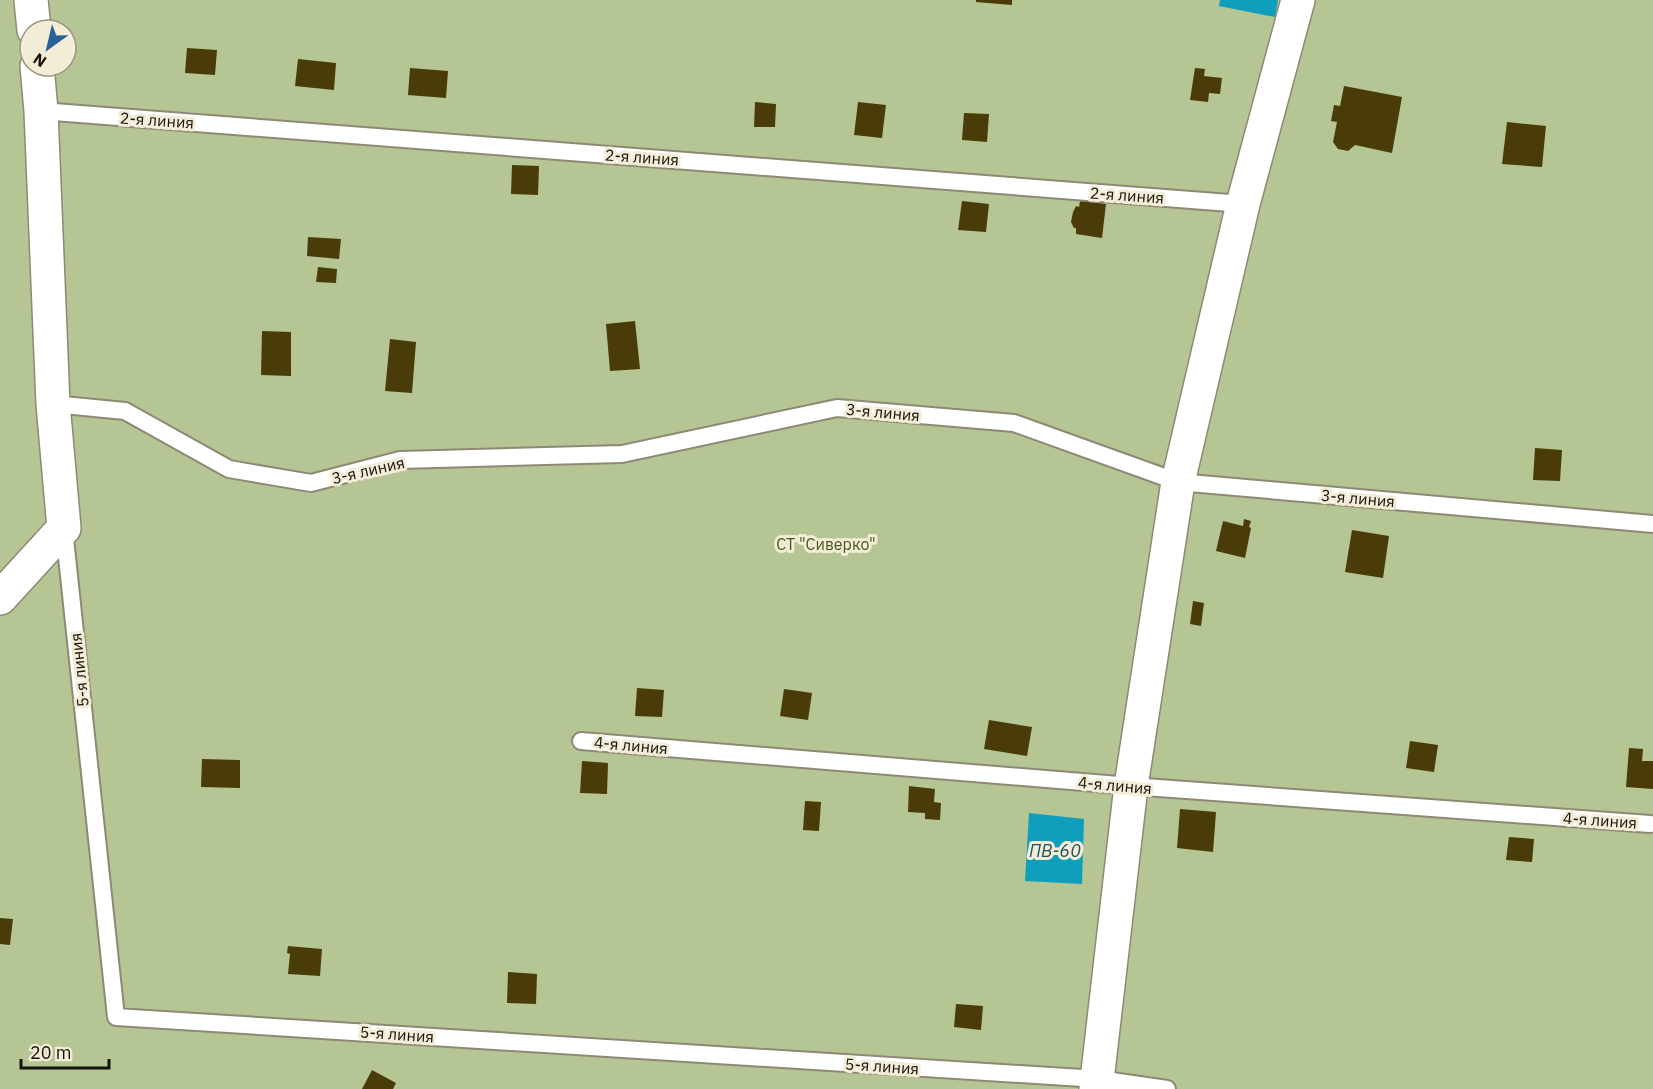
<svg xmlns="http://www.w3.org/2000/svg" width="1653" height="1089" font-family="'IBM Plex Sans',sans-serif">
  <rect width="100%" height="100%" fill="#f3ecd6"/>
  <path fill="#b5c594" fill-rule="evenodd" d="M0 0H1653V1089H0ZM30 30H66V66H30Z"/>
  <g fill="#0f9ebc">
    <path d="M1220 0H1278L1275 17 1219 6Z"/>
    <path d="M1029 813 1084 819 1082 884 1025 881Z"/>
  </g>
  <g fill="#4a3c08">
    <path d="M976 0H1012V5L976 2Z"/>
    <path d="M187 48 217 50 215 75 185 73Z"/>
    <path d="M298 59 336 63 334 90 295 86Z"/>
    <path d="M410 68 448 71 446 98 408 95Z"/>
    <path d="M1195 68 1205 69 1204 76 1222 78 1220 94 1209 93 1208 102 1190 100Z"/>
    <path d="M1344 86 1402 97 1392 153 1355 145 1348 151 1338 149 1333 142 1337 122 1331 121 1334 105 1340 106Z"/>
    <path d="M755 102 776 104 775 127H754Z"/>
    <path d="M858 102 886 105 882 138 854 135Z"/>
    <path d="M964 113 989 114 987 142 962 140Z"/>
    <path d="M1507 122 1546 126 1542 167 1502 164Z"/>
    <path d="M512 165 539 166 538 195 511 194Z"/>
    <path d="M962 201 989 204 986 232 958 230Z"/>
    <path d="M1080 201 1106 204 1102 238 1076 234V228H1074L1071 222 1073 212 1076 206 1079 207Z"/>
    <path d="M308 237 341 239 339 259 307 256Z"/>
    <path d="M318 267 337 269 336 283 316 282Z"/>
    <path d="M635 321 640 369 610 371 606 324Z"/>
    <path d="M262 331 291 332V376L261 375Z"/>
    <path d="M390 339 416 342 412 393 385 391Z"/>
    <path d="M1535 448 1562 450 1560 481 1533 480Z"/>
    <path d="M1244 519 1251 521 1249 527 1251 528 1245 558 1216 551 1223 521 1243 526Z"/>
    <path d="M1352 530 1389 536 1383 578 1345 572Z"/>
    <path d="M1193 601 1204 603 1201 626 1190 624Z"/>
    <path d="M637 688 664 690 662 717 635 716Z"/>
    <path d="M784 689 812 693 808 720 780 716Z"/>
    <path d="M989 720 1032 727 1027 756 984 749Z"/>
    <path d="M1410 741 1438 745 1434 772 1406 768Z"/>
    <path d="M1629 748 1643 749 1642 761H1653V789L1626 787Z"/>
    <path d="M202 759 240 760V788L201 787Z"/>
    <path d="M582 761 608 763 607 794 580 793Z"/>
    <path d="M909 786 935 789 934 802 941 803 940 820 925 819V813L908 812Z"/>
    <path d="M805 801 821 802 819 831 803 830Z"/>
    <path d="M1180 809 1216 812 1213 852 1177 848Z"/>
    <path d="M1509 837 1534 839 1532 862 1506 860Z"/>
    <path d="M0 918 13 919 10 945 0 944Z"/>
    <path d="M288 946 322 949 320 976 288 974 290 954 287 953Z"/>
    <path d="M508 972 537 974 536 1004 507 1003Z"/>
    <path d="M956 1004 983 1006 981 1030 954 1027Z"/>
    <path d="M372 1070 396 1083 393 1089H362Z"/>
  </g>
  <g fill="none" stroke-linecap="round" stroke-linejoin="round">
    <g stroke="#8f8874" stroke-width="20">
      <g id="service">
        <path d="M41 111 1243 204"/>
        <path d="M53 404 125 411 229 469 311 483 400 460 622 454 837 408 1014 423 1178 482 1653 524"/>
        <path d="M64 529 116 1017 1098 1079 1167 1089"/>
        <path d="M581 741 1131 786 1650 824"/>
      </g>
    </g>
    <g stroke="#8f8874" stroke-width="36">
      <g id="minor">
        <path d="M31 0 34 30"/>
        <path d="M0 598 64 528 53 404 41 111 37 66"/>
        <path d="M1096 1089 1131 786 1178 482 1243 204 1298 0"/>
      </g>
    </g>
    <use href="#service" stroke="#fff" stroke-width="16"/>
    <use href="#minor" stroke="#fff" stroke-width="33"/>
  </g>
  <g text-anchor="middle" dominant-baseline="central" stroke-width="6" stroke-linejoin="round" paint-order="stroke">
    <g font-size="16" fill="#16140c" stroke="#f3ecd6">
      <text transform="translate(157 120) rotate(4)">2-я линия</text>
      <text transform="translate(642 157) rotate(4)">2-я линия</text>
      <text transform="translate(1127 195) rotate(4)">2-я линия</text>
      <text transform="translate(883 412) rotate(5)">3-я линия</text>
      <text transform="translate(368 470) rotate(-13)">3-я линия</text>
      <text transform="translate(1358 498) rotate(5)">3-я линия</text>
      <text transform="translate(79 670) rotate(-96)">5-я линия</text>
      <text transform="translate(631 745) rotate(5)">4-я линия</text>
      <text transform="translate(1115 785) rotate(5)">4-я линия</text>
      <text transform="translate(1600 820) rotate(4)">4-я линия</text>
      <text transform="translate(397 1034) rotate(4)">5-я линия</text>
      <text transform="translate(882 1066) rotate(4)">5-я линия</text>
    </g>
    <g font-size="16" fill="#48581c" stroke="#f3ecd6">
      <text x="826" y="544">СТ "Сиверко"</text>
    </g>
    <g font-size="18" font-style="italic" fill="#215461" stroke="#f3ecd6">
      <text x="1055" y="850">ПВ-60</text>
    </g>
  </g>
  <g transform="translate(48 48) rotate(214)"><circle r="28" fill="#f3ecd6" stroke="#9b9685" stroke-width="1.5"/>
  <path d="M0-4.5L10 22L0 15L-10 22Z" fill="#276199"/>
  <text y="-9" font-size="16" font-weight="bold" text-anchor="middle" fill="#16140c">N</text>
  </g>
  <path d="M21 1059v9h88v-9" fill="none" stroke="#16140c" stroke-width="3"/>
  <text x="30" y="1059" font-size="18" fill="#16140c" stroke="#f3ecd6" stroke-width="4.5" paint-order="stroke">20 m</text>
</svg>
